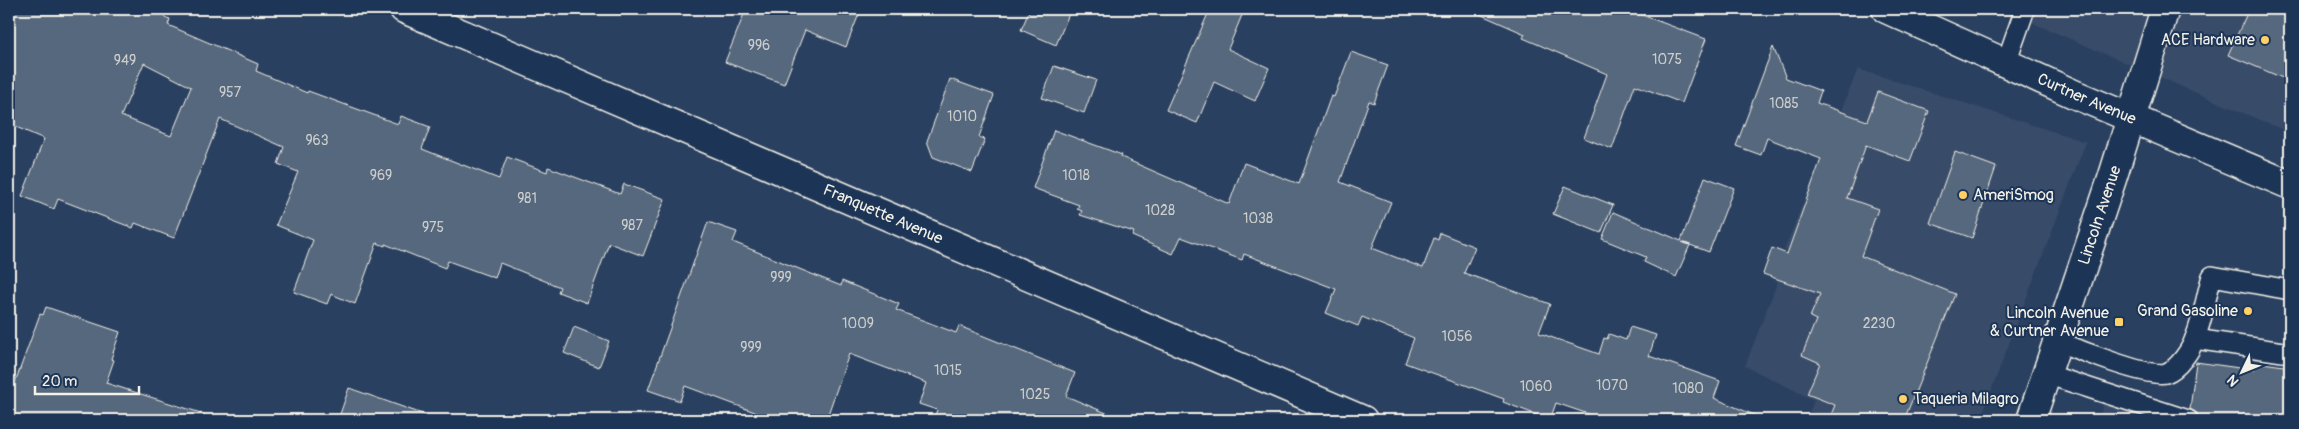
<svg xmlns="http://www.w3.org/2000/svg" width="2299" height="429" font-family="Pangolin,sans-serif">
  <rect width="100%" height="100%" fill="#2a4060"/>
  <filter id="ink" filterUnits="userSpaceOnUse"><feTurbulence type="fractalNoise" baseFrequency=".02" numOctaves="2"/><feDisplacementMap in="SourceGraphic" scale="10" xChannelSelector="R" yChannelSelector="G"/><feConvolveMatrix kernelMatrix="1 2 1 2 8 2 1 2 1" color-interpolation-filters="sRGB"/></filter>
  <g filter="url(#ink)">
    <g fill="#374c69">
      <path d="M2000 9H2290V133Z"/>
      <path d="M1858 69 2086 142 1980 420H1806L1814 400 1745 366 1789 252 1784 250Z"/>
      <path d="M2110 386 2209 420H2098Z"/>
    </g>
    <g fill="#56677d" stroke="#f4f1e8" fill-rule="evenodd">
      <path d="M9 9H168L164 17 170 19 168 25 258 64 256 71 307 93 308 91 398 124 401 116 430 127 422 149 499 179 507 157 547 172 548 167 620 194 624 184 665 199 643 256 609 243 587 303 558 292 560 287 500 263 495 278 448 261 445 268 385 244V246L377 243 355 304 331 294 327 304 294 292 313 240 276 225 298 172 278 164 284 147 220 119 174 238 135 223 133 228 58 199 54 209 22 196 44 139 9 124ZM144 63 191 87 171 136 121 116Z"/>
      <path d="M746 9H861L846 47 805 30 784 84 725 62Z"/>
      <path d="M1030 9H1071L1056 45 1021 30Z"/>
      <path d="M1210 9H1242L1240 14 1242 15 1228 49 1269 68 1255 101 1214 82 1197 123 1166 110Z"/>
      <path d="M1468 9H1626L1706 39 1682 103 1635 85 1612 149 1584 138 1607 74 1523 38 1525 34Z"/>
      <path d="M2249 9H2290V81L2228 55Z"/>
      <path d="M1773 47 1786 78 1821 91 1817 103 1867 121 1878 92 1929 111 1910 161 1866 145 1847 198 1878 209 1861 256 1955 294 1904 420H1829L1835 405 1807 394 1820 363 1802 355 1816 320 1810 317 1820 294 1763 274 1772 248 1787 254 1821 159 1767 138 1761 155 1736 146Z"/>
      <path d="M1351 52 1388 65 1374 103 1369 101 1340 182 1391 202 1372 248 1423 268 1434 238 1438 240 1440 233 1475 247 1464 273 1550 304 1539 333 1599 354 1604 338 1607 339 1609 334 1626 340 1630 327 1656 335 1649 356 1720 381 1714 398 1766 420H1606L1556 403 1550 420 1503 402 1504 399 1405 363 1414 338 1362 317 1358 326 1326 313 1336 289 1244 254 1242 260 1181 237 1173 254 1132 236 1134 232 1080 215 1082 211 1077 209 1079 205 1033 188 1054 130 1122 155 1121 157 1229 204 1244 163 1299 184 1331 96 1334 97Z"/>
      <path d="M1054 66 1096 80 1084 113 1042 98Z"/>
      <path d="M950 79 994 95 979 137 985 139 972 172 933 157 927 141Z"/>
      <path d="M1955 152 1996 167 1972 238 1930 223Z"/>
      <path d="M1705 177 1734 188 1709 252 1682 242 1690 245 1676 277 1644 262 1646 257 1602 239 1613 212 1681 241Z"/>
      <path d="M1565 186 1613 205 1601 233 1553 214Z"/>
      <path d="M708 222 737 232 733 242 841 286 842 281 899 304 896 310 956 333 959 326 1075 373 1066 396 1123 420H933L937 410 919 404 926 383 849 354 826 420H776L685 386 680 401 648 390Z"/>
      <path d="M46 307 120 332 111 359 114 360 106 383 204 414V420H9V399L40 314 43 315Z"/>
      <path d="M574 327 609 341 599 367 564 353Z"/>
      <path d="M2196 362 2254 370 2255 362 2284 366V374L2290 375V420H2199L2197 413 2190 409Z"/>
      <path d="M349 388 428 416V420H338Z"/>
    </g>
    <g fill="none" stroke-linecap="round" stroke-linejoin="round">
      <g stroke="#f4f1e8" stroke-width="22">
        <g id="lane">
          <path d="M2006 63 2025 9"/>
          <path d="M2195 339 2290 353"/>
          <path d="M2057 341C2076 349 2149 378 2166 373 2178 369 2191 350 2195 338 2203 319 2206 296 2212 276L2290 290"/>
          <path d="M2046 374 2188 420"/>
        </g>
      </g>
      <g stroke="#f4f1e8" stroke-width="31">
        <g id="street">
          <path id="s1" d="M404 9 1363 420"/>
        </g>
      </g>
      <g stroke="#f4f1e8" stroke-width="31">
        <g id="secondary">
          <path id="s2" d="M1886 9 2076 95 2290 185"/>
          <path id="s3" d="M2031 420 2112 179 2165 9"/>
        </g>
      </g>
      <use href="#lane" stroke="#1d3557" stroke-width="19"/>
      <use href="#street" stroke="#1d3557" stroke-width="28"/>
      <use href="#secondary" stroke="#1d3557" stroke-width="28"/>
    </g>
  </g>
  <g fill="#ffd166" stroke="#1d3557" stroke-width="2">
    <circle cx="2265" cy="40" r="5"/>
    <circle cx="1963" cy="195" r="5"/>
    <circle cx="2248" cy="311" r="5"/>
    <rect x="2114" y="317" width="10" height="10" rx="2.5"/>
    <circle cx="1903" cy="399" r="5"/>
  </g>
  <g text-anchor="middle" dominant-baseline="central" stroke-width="4" stroke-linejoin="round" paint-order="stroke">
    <g font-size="14" fill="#cccecd">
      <text x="759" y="45">996</text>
      <text x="1667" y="59">1075</text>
      <text x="125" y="60">949</text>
      <text x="230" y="92">957</text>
      <text x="1784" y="103">1085</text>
      <text x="962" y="116">1010</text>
      <text x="317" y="140">963</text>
      <text x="381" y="175">969</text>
      <text x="1076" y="175">1018</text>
      <text x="527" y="198">981</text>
      <text x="1160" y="210">1028</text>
      <text x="1258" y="218">1038</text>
      <text x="632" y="225">987</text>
      <text x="433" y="227">975</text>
      <text x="781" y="277">999</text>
      <text x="858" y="323">1009</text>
      <text x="1879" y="323">2230</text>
      <text x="1457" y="336">1056</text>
      <text x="751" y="347">999</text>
      <text x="948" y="370">1015</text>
      <text x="1612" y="385">1070</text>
      <text x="1536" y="386">1060</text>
      <text x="1688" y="388">1080</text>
      <text x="1035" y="394">1025</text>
    </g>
    <g font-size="16" fill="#f4f1e8" stroke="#1d3557" text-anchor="end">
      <text x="2255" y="40">ACE Hardware</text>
      <text x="1973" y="195" text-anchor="start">AmeriSmog</text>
      <text x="2238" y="311">Grand Gasoline</text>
      <text x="2109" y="313">Lincoln Avenue<tspan x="2109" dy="18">&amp; Curtner Avenue</tspan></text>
      <text x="1913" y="399" text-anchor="start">Taqueria Milagro</text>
    </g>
    <g font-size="16" fill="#f4f1e8" stroke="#1d3557">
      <text stroke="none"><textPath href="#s2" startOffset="220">Curtner Avenue</textPath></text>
      <text stroke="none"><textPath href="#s1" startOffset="521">Franquette Avenue</textPath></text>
      <text stroke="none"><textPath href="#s3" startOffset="216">Lincoln Avenue</textPath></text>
    </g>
  </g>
  <rect width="2299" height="429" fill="none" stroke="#1d3557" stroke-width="30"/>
  <rect x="15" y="15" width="2269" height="399" fill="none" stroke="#f4f1e8" stroke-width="2" filter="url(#ink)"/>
  <g transform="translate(2242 372) rotate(227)" stroke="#1d3557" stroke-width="4" paint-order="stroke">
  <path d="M0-4L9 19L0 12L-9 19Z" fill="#f4f1e8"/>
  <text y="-8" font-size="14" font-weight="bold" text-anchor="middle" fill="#f4f1e8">N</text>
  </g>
  <path d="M35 386v8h104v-8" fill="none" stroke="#f4f1e8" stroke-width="2.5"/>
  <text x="42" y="386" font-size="15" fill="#f4f1e8" stroke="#1d3557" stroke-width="4" paint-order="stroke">20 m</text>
</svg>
